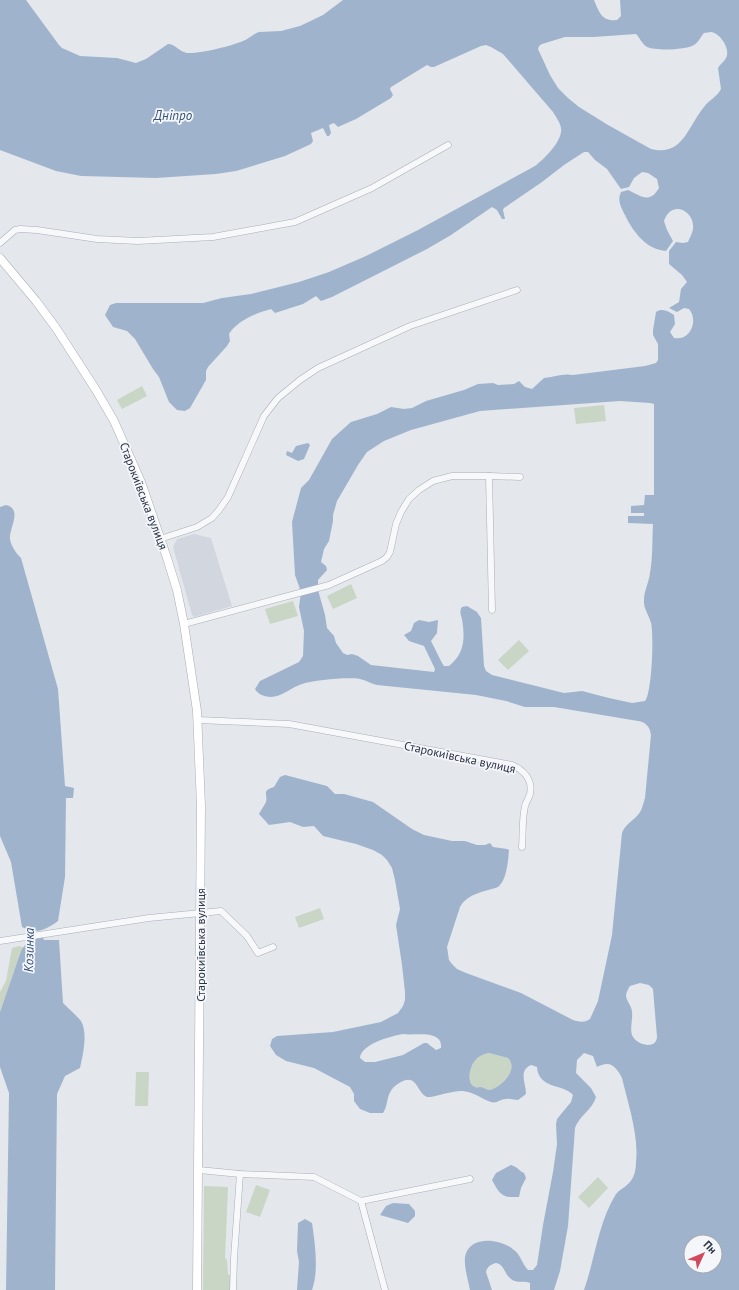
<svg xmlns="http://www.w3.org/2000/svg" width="739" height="1290" font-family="'PT Sans',sans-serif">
  <rect width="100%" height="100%" fill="#e4e7ec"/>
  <path fill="#d2d6de" d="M194 534 211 538 232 606 194 617 192 615 173 547 177 539Z"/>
  <g fill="#c9d6c5">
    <path d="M142 386 147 396 122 409 117 400Z"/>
    <path d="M604 405 606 421 576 424 574 408Z"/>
    <path d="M351 584 357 598 333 609 327 596Z"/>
    <path d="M293 601 298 616 270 624 265 609Z"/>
    <path d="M519 640 529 651 508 670 498 660Z"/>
    <path d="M320 908 324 919 299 928 295 917Z"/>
    <path d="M19 946 26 948 21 951 0 1012V992L6 981 12 948Z"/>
    <path d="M489 1053 508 1058C519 1069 502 1087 490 1090 487 1090 485 1088 481 1087 478 1087 478 1088 475 1087 468 1084 469 1074 471 1068 475 1058 480 1055 489 1053Z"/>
    <path d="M136 1072H149L148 1106H135Z"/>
    <path d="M598 1177 608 1188 589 1208 578 1197Z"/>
    <path d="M256 1185 270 1190 260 1217 246 1212Z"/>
    <path d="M204 1186 228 1187 225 1258 227 1260 228 1274 231 1276 230 1290H203Z"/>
  </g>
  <g fill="#9fb4cc" fill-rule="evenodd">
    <path d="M0 0H26L59 45 62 48 80 56 117 58 136 63 146 59 168 44C175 44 180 52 187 53 200 54 231 46 243 41 249 39 253 34 259 32L281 31 300 26 323 15 343 0H594C599 12 602 22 617 20L621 16 620 0H739V1290H584C595 1259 598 1223 616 1194 619 1190 624 1188 628 1184 634 1179 636 1170 636 1162 639 1135 628 1104 622 1078 619 1072 614 1064 607 1064 603 1064 599 1066 597 1067L593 1056 584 1053 577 1060 576 1073 591 1088 596 1097C593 1109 579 1116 575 1128L568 1226 560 1271 554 1290H530V1283C524 1280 517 1284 511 1279 504 1274 505 1265 496 1263 491 1264 487 1267 486 1272L492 1290H470C468 1280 464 1267 465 1257 469 1234 502 1239 514 1250 521 1255 522 1264 528 1270H533L537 1265 543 1225 553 1172 557 1144 556 1124 557 1119 571 1102 573 1095C564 1084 538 1089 537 1067L531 1065C518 1071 526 1083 526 1094L518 1100C514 1100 510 1098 506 1099 500 1099 497 1104 491 1102 482 1099 474 1092 463 1091 453 1090 432 1098 427 1097 417 1093 417 1073 401 1082 384 1091 390 1103 383 1113H370L360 1109 354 1101V1094L350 1087 314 1068 286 1061 276 1055 270 1046 272 1039 277 1036 333 1032 381 1022 398 1013 403 1006 405 1000V992L402 965 396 925 400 909 395 880 392 868 387 860 382 855 373 850 356 844 323 836 314 826 303 827 290 822 269 825 259 814C261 810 264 806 266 802 268 794 261 791 274 787L280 777 285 775 327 786 335 794H344L373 802 412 829 424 835 452 841H465L477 845H485L490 843 493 847 507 849 509 850C508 861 507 880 498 887 484 892 468 893 460 907L447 947 449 960 452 964 457 969 466 973 521 993 573 1020C580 1022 584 1023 590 1019L598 1001 612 935 622 833C625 825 631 822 637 816 642 811 643 804 645 798L651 735C650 727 646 722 638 721L554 707H525L506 701 476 695 377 685C371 684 366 680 360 679 346 677 315 680 302 684 292 687 281 697 271 697 265 697 257 694 255 689L260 681 299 662 303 656 304 631 299 607 301 592 295 575 292 522 301 488 309 480 332 439 351 422 377 414 391 407 404 409 412 408 426 401 464 390 478 384 493 383 498 385 514 384 519 381 525 387 532 389 544 378C554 377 563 373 573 375L645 366 656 363 658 360V344L653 335V330L656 312C662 308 668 311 674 315L675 324 670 332 674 338C690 341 699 321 689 309L684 308 677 312 669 308 679 302 681 289 687 282 682 275 669 264V251L676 242 683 243 688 242C689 239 691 236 692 233 699 213 672 197 664 221L667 230 673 241 666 251C647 250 633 232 625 215 621 207 617 201 621 192L628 190C640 195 649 205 659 188L657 179 648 173 642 172 634 178 629 187 621 189 607 169 595 160 588 152H584L564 165 542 182 504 208 503 210 505 219H502L497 210 492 207 451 235 427 249 332 297 321 301 316 296 303 304 275 313 271 309C256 313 237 321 229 334L230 341 227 346 208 367 206 371V380L190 408 185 411 177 410 169 402 159 377 153 369 135 339 127 331 113 327 105 315 110 305 116 303H203L222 298 251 294 299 282 329 272 366 256 418 230 535 166C544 159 563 141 561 128 560 122 556 117 553 112L503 54 491 47 486 45 481 46 434 67H431L427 65 391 87 390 89 393 95 391 98 356 119 338 127 334 123 329 125 331 133 329 136H327L323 128 311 133 313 141 311 144 285 156 236 171 216 174 156 178 81 176 56 171 0 150ZM711 32C720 33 731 49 726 58 724 62 720 64 718 68L721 89C717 97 709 100 704 107 688 126 683 157 651 149L608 125 579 107 568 98 558 88 550 75 538 49 539 46 542 44 565 37H594L636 34C640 38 642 44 647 47 655 51 686 50 694 45 699 42 701 36 704 33ZM620 401 650 403 654 404V495H645L644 505 631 506V513H644V516H628V523L653 524C652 540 653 557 650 573 649 582 644 591 644 600 643 608 649 615 651 623 654 634 652 693 645 701L632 703 609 698 582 691 564 693 492 675 486 671 484 666 481 618 477 612 467 606 462 607C459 611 461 615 462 619 465 638 465 653 449 666H444L442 663 431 641 437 633 438 620 429 622 419 620 414 623 411 631 404 635 409 641 424 646 435 669 434 672 371 665 358 656 352 654 347 655 343 653 336 643 334 636 327 628 325 615 318 590V580L327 570 326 566 321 562 324 549 329 541 333 521V515L337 501 358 465 367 452 384 441 411 430 480 411ZM640 983 649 985 653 989 657 1037C656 1050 638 1045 633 1037 629 1031 633 1019 632 1012 632 1006 626 1001 626 995 627 991 628 989 630 986ZM403 1034C414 1036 443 1029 441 1048L436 1050 427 1043H424L403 1055 375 1062H365L360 1058C361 1044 391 1036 403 1034ZM489 1053 508 1058C519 1069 502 1087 490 1090 487 1090 485 1088 481 1087 478 1087 478 1088 475 1087 468 1084 469 1074 471 1068 475 1058 480 1055 489 1053ZM691 1242H715V1266H691Z"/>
    <path d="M308 443 310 445 304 459 298 461 286 455 287 451 292 453 296 446Z"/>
    <path d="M6 505C23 509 9 528 10 539 11 546 16 553 21 558L58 689 65 786 74 788 73 798H66L65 877 58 921C44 931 37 934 22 927L11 862 0 836V507Z"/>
    <path d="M43 937 44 940H59L63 1003C69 1009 76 1015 81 1021 88 1033 83 1055 80 1068L65 1076 57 1094 55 1290H6L9 1093 0 1067V1012L21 951 29 939Z"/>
    <path d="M511 1165C519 1168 518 1170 524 1173L526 1178 521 1188 519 1197C516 1197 513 1197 510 1197 500 1197 496 1187 492 1180L496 1173Z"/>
    <path d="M393 1203 409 1204 415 1211V1216L408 1223 380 1215 386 1206Z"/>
    <path d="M305 1219 312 1223C315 1244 319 1270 312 1290H297L299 1262 297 1251 298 1223Z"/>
  </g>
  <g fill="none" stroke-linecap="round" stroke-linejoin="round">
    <g stroke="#a9aeb7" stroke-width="7">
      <g id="street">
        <path d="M0 243 15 230 20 229 37 230 97 239 138 241 213 237 295 222 372 188 448 145"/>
        <path d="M489 476 520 477"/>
        <path d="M160 539 197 527 212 518 219 510 228 497 264 416 278 398 300 380 318 368 410 326 517 290"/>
        <path d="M184 624 329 585 382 561 387 557 390 552 396 524 401 512 409 499 419 490 433 481 452 476H489L492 610"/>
        <path d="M198 720 289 724 512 765C524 770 533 780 530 794 529 798 526 802 525 806 522 819 523 834 522 847"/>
        <path d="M0 941 149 918 221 911 247 936 258 953 273 947"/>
        <path d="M199 1170 240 1174 314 1177 361 1201 470 1179"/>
        <path d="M361 1201 385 1290"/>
        <path d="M233 1290 234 1258 240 1174"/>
      </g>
    </g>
    <g stroke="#a9aeb7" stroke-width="9">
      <path id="secondary" d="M0 258 36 301 56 328 96 390 114 421 141 482 167 558 177 590 184 624 197 711 201 806 197 1290"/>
    </g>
    <use href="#street" stroke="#f7f8fa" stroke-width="6"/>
    <use href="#secondary" stroke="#fff" stroke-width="8"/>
  </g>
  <g text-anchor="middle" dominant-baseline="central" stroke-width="3.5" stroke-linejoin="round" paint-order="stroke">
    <g font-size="12" fill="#2b3445" stroke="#f4f6f9">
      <text transform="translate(144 496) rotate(69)">Старокиївська вулиця</text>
      <text transform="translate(460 757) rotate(12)">Старокиївська вулиця</text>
      <text transform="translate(200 945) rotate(-90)">Старокиївська вулиця</text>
    </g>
    <g font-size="13" font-style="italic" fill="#34527a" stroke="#f4f6f9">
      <text x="173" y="115">Дніпро</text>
      <text transform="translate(29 950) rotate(-89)">Козинка</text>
    </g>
  </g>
  <g transform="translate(703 1254) rotate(46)"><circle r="19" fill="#f4f6f9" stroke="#a4a8b1"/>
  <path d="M0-3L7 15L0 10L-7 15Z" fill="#d1495b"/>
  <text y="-6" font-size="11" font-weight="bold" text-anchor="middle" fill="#2b3445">Пн</text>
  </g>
</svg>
